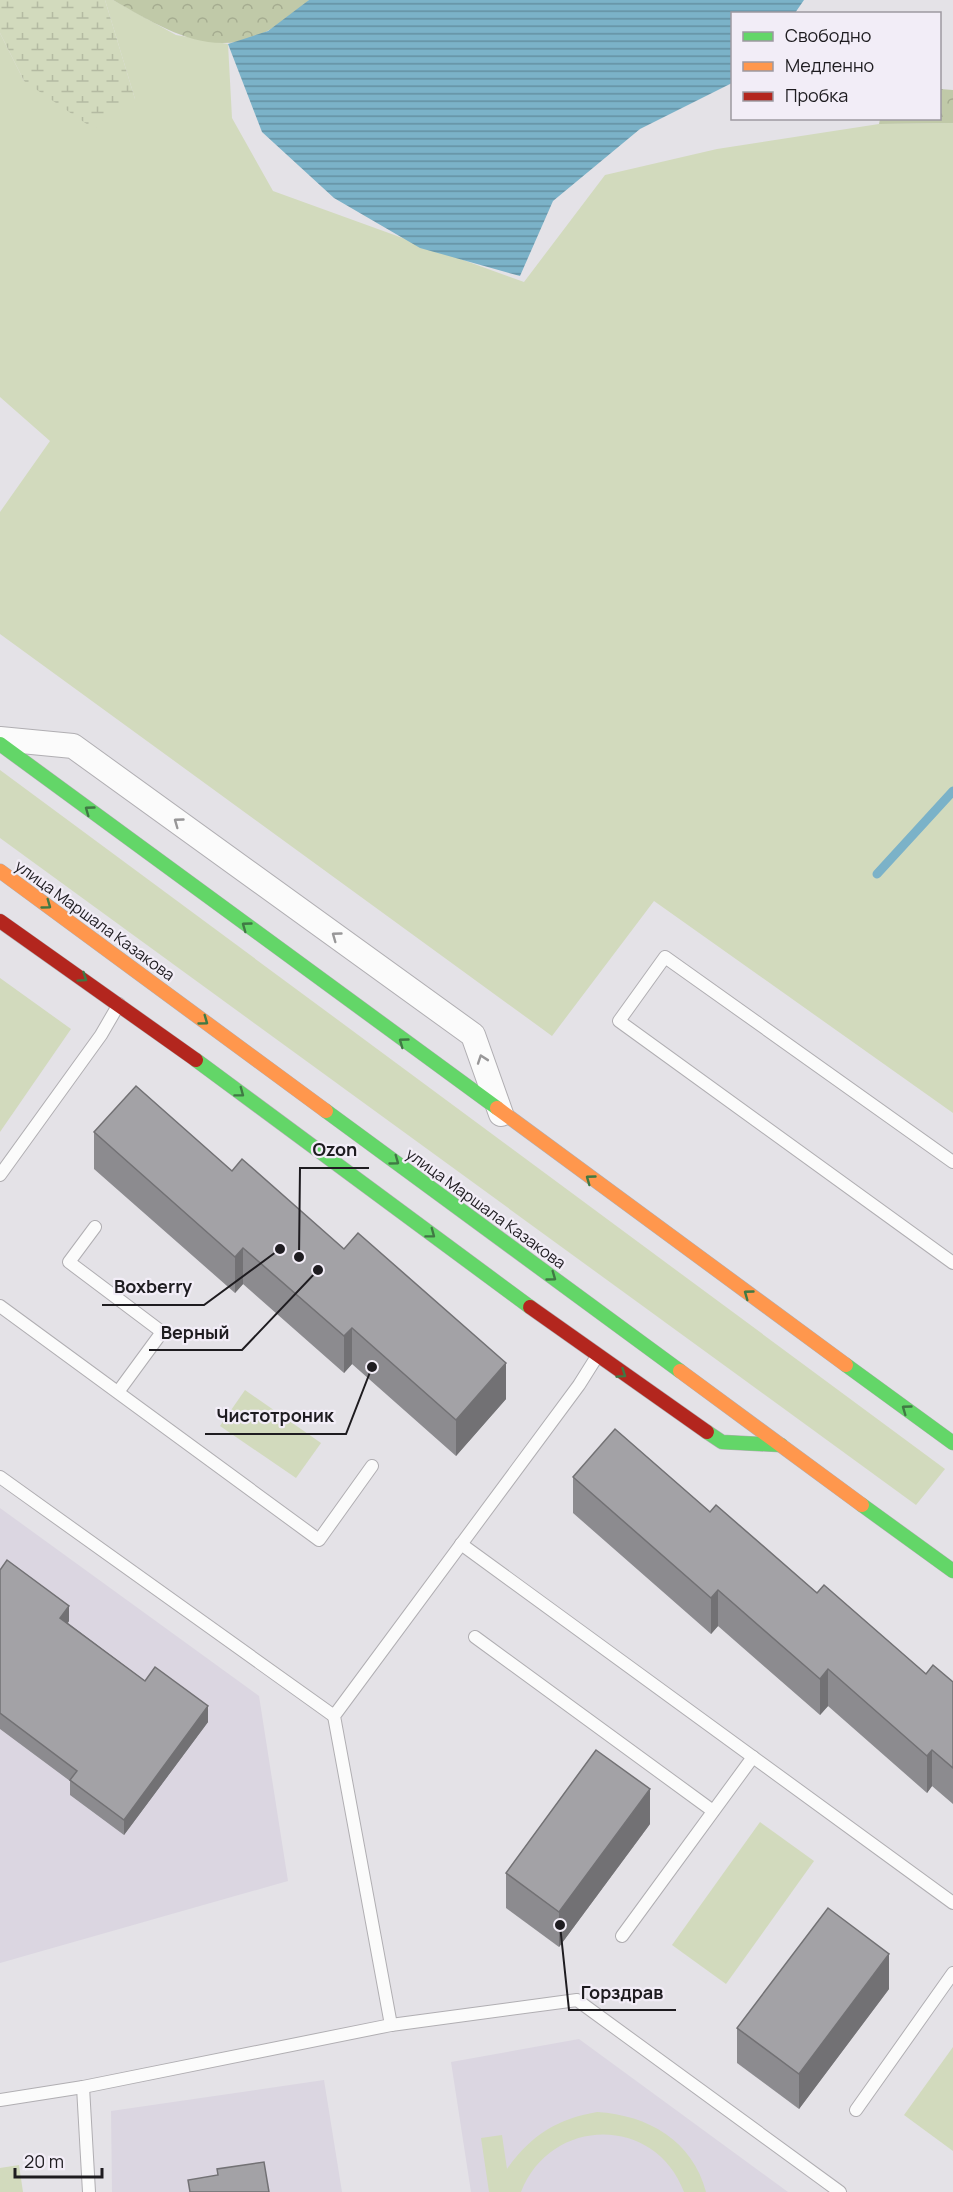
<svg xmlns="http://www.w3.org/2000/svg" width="953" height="2192" font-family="Manrope,sans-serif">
  <defs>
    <pattern id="forest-crowns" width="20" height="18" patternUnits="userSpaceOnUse" patternTransform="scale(1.5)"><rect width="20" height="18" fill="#c0c9a8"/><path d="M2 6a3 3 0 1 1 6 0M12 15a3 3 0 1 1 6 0" fill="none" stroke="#a5ac90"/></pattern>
    <pattern id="wetland-marsh" width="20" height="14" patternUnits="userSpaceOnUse" patternTransform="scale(1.5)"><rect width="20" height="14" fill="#d2dabd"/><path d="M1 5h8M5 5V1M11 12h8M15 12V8" fill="none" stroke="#b4baa2"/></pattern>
    <pattern id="water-rules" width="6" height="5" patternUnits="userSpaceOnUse" patternTransform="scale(1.5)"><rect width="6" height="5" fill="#7bb2c8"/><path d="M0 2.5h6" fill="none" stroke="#6490a2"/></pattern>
  </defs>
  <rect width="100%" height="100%" fill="#e4e2e7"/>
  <g fill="#dbd6e1">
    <path d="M0 1508 259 1696 288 1881 0 1963Z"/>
    <path d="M579 2039 788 2192H471L451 2062Z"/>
    <path d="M324 2080 342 2192H112L111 2111Z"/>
  </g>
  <g fill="#d2dabd">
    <path d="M105 0H113L176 35 228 44 232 118 273 191 524 282 605 175 717 149 879 124 953 123V1113L654 901 552 1036 0 634V512L50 441 0 397V33L24 81 135 99Z"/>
    <path d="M0 770 945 1469 916 1505 0 838Z"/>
    <path d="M0 978 71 1029 0 1132Z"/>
    <path d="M245 1390 321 1443 296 1478 220 1426Z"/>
    <path d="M760 1822 814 1861 726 1984 672 1945Z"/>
    <path d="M953 2047V2151L904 2115Z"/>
    <path d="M597 2112C648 2115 693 2141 706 2192H684C655 2115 551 2116 521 2192H489L481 2138 502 2135 507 2169C531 2135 557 2119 597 2112Z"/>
    <path d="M19 2165 23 2192H0V2168Z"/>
  </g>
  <g fill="url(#forest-crowns)">
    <path d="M113 0H309C302 10 290 16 280 23 220 66 168 31 113 0Z"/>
    <path d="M940 89 953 90V123L879 124 880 119 940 118Z"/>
  </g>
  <path fill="url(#wetland-marsh)" d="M0 0H105L135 99 94 129 24 81 0 33Z"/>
  <path fill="url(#water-rules)" d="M309 0H804L795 13 732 14V83L640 129 553 201 520 276 420 248 334 198 262 132 228 44 268 31Z"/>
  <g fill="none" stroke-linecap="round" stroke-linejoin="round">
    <path stroke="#7bb2c8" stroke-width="9" d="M877 874 953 791"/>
    <g stroke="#b0aeb2" stroke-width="14">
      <g id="lane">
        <path d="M953 1162 665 957 619 1021 953 1263"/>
        <path d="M0 1175 101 1035 119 1004"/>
        <path d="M95 1227 69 1262 162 1332 118 1392"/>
        <path d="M0 1306 319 1540 372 1466"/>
        <path d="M0 1477 334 1716"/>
        <path d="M461 1544 953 1903"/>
        <path d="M475 1637 713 1811"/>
        <path d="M622 1936 753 1757"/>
        <path d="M391 2025 334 1716 579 1385 596 1358"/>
        <path d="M83 2087 89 2192"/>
        <path d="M0 2100 83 2087 391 2025 577 2000 840 2192"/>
        <path d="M856 2110 953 1973"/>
      </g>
    </g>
    <g stroke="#b0aeb2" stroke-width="26">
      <path id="street" d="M0 739 73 746 473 1035 501 1114"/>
    </g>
    <g stroke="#b0aeb2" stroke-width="15">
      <g id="fast">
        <path d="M0 744 497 1108"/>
        <path d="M196 1060 530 1307"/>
        <path d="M326 1111 680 1371"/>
        <path d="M846 1365 953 1443"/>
        <path d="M707 1432 722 1442 781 1445"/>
        <path d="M862 1505 953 1571"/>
      </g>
    </g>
    <g stroke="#b0aeb2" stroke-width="15">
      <g id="slow">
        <path d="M0 871 326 1111"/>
        <path d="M497 1108 846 1365"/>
        <path d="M680 1371 862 1505"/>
      </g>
    </g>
    <g stroke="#b0aeb2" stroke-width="15">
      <g id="jam">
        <path d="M0 921 196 1060"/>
        <path d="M530 1307 707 1432"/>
      </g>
    </g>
    <use href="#lane" stroke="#fbfbfb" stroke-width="12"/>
    <use href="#street" stroke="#fbfbfb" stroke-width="24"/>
    <use href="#fast" stroke="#63d668" stroke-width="14"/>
    <use href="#slow" stroke="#ff974d" stroke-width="14"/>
    <use href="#jam" stroke="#b3261e" stroke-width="14"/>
  </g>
  <g fill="#8c8b8f">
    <path d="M94 1132 506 1399 456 1456 352 1364 344 1373 243 1284 235 1293 94 1169Z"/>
    <path d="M573 1477 710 1512 926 1674 953 1682V1804L932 1786 927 1793 828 1706 820 1715 718 1626 711 1634 573 1513Z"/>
    <path d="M0 1570 69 1621 68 1623 145 1681 208 1722 124 1835 70 1795V1781L0 1729Z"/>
    <path d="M650 1824 559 1947 506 1908V1873Z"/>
    <path d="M889 1989 799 2109 737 2063V2028Z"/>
  </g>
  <g fill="#727174">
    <path d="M243 1248V1284L235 1293V1257Z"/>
    <path d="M352 1328V1364L344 1373V1336Z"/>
    <path d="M506 1363V1399L456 1456V1420Z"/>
    <path d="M718 1590V1626L711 1634V1598Z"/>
    <path d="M69 1606V1621L60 1633V1618Z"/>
    <path d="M828 1669V1706L820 1715V1679Z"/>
    <path d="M208 1706V1722L124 1835V1820Z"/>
    <path d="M932 1750V1786L927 1793V1756Z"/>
    <path d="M650 1789V1824L559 1947V1912Z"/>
    <path d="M889 1954V1989L799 2109V2074Z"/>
  </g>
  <g fill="#a3a2a6" stroke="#727174" stroke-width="1.5">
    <path d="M136 1086 232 1171 242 1159 344 1249 358 1233 506 1363 456 1420 352 1328 344 1336 243 1248 235 1257 94 1132Z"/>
    <path d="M615 1429 710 1512 716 1505 817 1593 824 1585 926 1674 933 1665 953 1682V1768L932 1750 927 1756 828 1669 820 1679 718 1590 711 1598 573 1477Z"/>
    <path d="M7 1560 69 1606 60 1618 145 1681 155 1667 208 1706 124 1820 70 1780 77 1771 0 1713V1570Z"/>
    <path d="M596 1750 650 1789 559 1912 506 1873Z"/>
    <path d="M828 1908 889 1954 799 2074 737 2028Z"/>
    <path d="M264 2162 269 2192H190L188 2180 218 2175 217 2169Z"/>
  </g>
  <defs><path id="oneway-chevron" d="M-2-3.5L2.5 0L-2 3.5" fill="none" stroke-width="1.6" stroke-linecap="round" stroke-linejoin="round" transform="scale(1.5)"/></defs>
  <g stroke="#407944">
    <use href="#oneway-chevron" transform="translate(89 810) rotate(-144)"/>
    <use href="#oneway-chevron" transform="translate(47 905) rotate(36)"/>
    <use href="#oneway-chevron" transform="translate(246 926) rotate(-144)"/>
    <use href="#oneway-chevron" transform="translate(83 978) rotate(34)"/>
    <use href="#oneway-chevron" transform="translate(204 1021) rotate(36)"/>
    <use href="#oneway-chevron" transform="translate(403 1042) rotate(-144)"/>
    <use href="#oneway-chevron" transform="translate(240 1093) rotate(37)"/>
    <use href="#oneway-chevron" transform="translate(395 1161) rotate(36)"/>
    <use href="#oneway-chevron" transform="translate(590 1179) rotate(-144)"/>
    <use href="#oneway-chevron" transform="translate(431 1234) rotate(37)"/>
    <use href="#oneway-chevron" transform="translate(552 1277) rotate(36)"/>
    <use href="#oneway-chevron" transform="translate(748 1294) rotate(-144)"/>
    <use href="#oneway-chevron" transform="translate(622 1374) rotate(34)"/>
    <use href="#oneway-chevron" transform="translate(906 1409) rotate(-144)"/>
  </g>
  <g stroke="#989798">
    <use href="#oneway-chevron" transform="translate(178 822) rotate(-144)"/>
    <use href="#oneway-chevron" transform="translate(336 936) rotate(-144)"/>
    <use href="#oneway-chevron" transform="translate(482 1059) rotate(-109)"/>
  </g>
  <g text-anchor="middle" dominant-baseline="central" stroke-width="4.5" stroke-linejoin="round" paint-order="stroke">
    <g font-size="16" fill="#1e1c20" stroke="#f2edf7">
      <text transform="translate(95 920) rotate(36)">улица Маршала Казакова</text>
      <text transform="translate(486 1208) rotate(36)">улица Маршала Казакова</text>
    </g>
  </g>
  <path fill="none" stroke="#1e1c20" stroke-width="2" d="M299 1257L300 1168H369M280 1249L204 1305H102M318 1270L242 1350H149M372 1367L346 1434H205M560 1925L569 2010H676"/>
  <g fill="#1e1c20" stroke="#f2edf7" stroke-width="2">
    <circle cx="299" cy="1257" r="6"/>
    <circle cx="280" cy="1249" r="6"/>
    <circle cx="318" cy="1270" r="6"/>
    <circle cx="372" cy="1367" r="6"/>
    <circle cx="560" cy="1925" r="6"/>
  </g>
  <g font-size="18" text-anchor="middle" font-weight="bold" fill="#1e1c20" stroke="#f2edf7" stroke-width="4.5" stroke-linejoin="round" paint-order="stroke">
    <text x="335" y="1156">Ozon</text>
    <text x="153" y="1293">Boxberry</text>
    <text x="195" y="1339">Верный</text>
    <text x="275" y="1422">Чистотроник</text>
    <text x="622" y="1999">Горздрав</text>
  </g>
  <rect x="731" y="12" width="210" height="108" fill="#f2edf7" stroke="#9d99a1" stroke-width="1.5"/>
  <rect x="743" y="32" width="30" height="9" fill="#63d668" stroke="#9d99a1" stroke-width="1.5"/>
  <text x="785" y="42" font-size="18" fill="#1e1c20">Свободно</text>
  <rect x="743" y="62" width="30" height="9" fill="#ff974d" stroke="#9d99a1" stroke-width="1.5"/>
  <text x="785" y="72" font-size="18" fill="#1e1c20">Медленно</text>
  <rect x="743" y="92" width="30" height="9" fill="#b3261e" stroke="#9d99a1" stroke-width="1.5"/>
  <text x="785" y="102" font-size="18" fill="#1e1c20">Пробка</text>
  <path d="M15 2168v9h87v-9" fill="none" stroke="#1e1c20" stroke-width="3"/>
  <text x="24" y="2168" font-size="18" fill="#1e1c20" stroke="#f2edf7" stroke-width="4.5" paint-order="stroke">20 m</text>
</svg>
